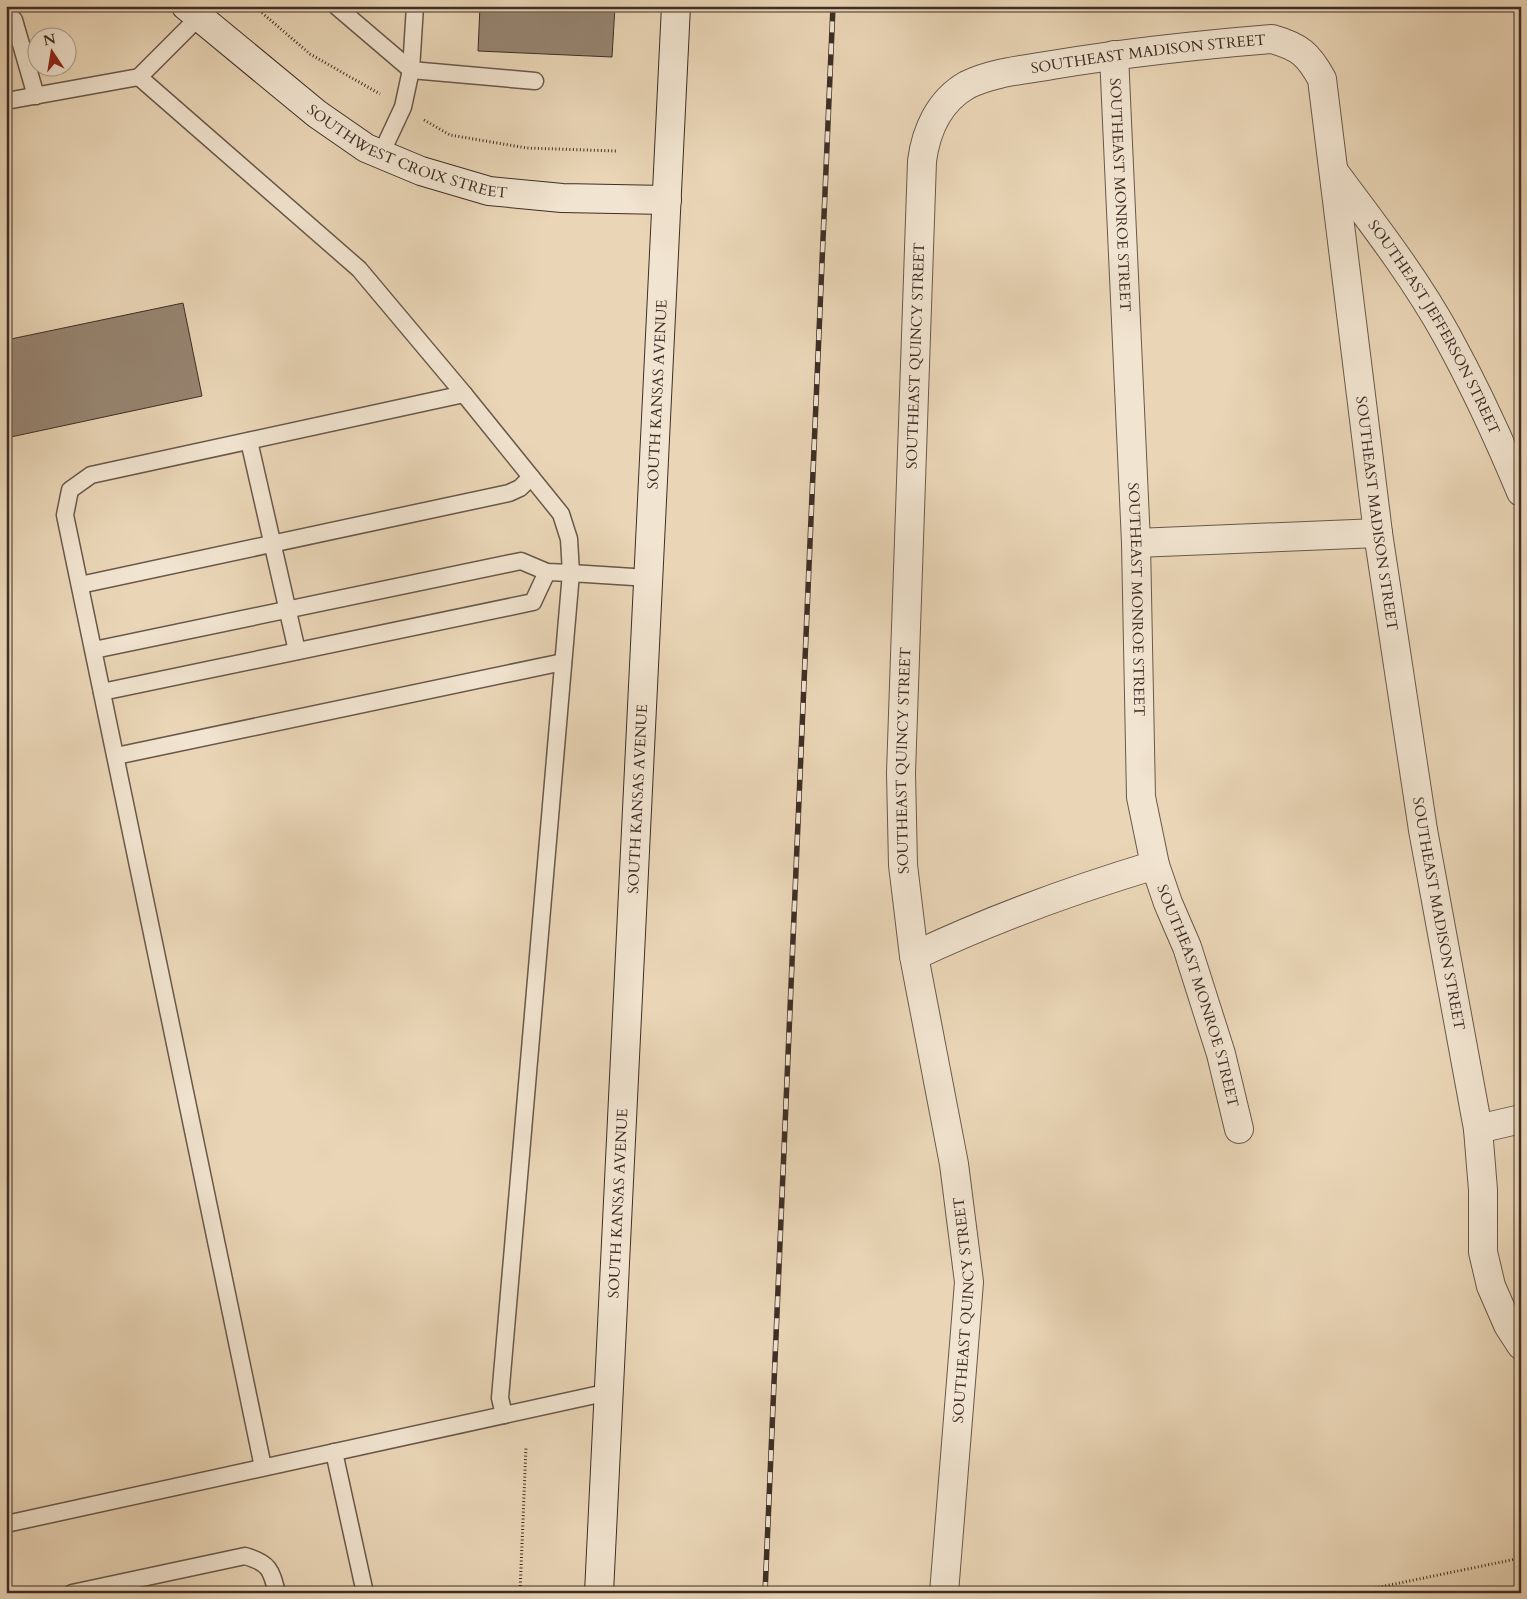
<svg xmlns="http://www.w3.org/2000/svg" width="1527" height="1599" font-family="Cardo,serif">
  <rect width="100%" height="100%" fill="#ead6b7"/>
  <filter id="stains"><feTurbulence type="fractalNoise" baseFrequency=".004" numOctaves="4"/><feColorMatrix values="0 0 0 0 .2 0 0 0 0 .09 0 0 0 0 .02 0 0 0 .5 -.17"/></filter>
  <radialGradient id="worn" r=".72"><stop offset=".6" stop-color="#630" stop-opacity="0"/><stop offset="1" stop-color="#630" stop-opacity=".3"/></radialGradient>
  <g fill="#978572" stroke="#3e2e27">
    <path d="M480 6H615L612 57 478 51Z"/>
    <path d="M183 303 202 396 6 438V340Z"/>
  </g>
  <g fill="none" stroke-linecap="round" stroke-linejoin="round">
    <g stroke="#69584b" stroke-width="19">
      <g id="lane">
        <path d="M336 6 411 70 535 81"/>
        <path d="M6 12 14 20 36 96"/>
        <path d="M139 77 359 269 464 394"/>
        <path d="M6 101 139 77 199 17"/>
        <path d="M381 154 403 107 411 70 415 6"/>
        <path d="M249 441 297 651"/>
        <path d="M80 585 509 493 520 488 531 477"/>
        <path d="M94 650 521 561 547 572 571 573 569 539 561 514 464 394 91 475 70 490 65 515 263 1467"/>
        <path d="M102 692 533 602 547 572"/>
        <path d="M116 756 563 662"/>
        <path d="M504 1415 500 1398 571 573 649 578"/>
        <path d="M334 1452 365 1593"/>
        <path d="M6 1524 609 1392"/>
        <path d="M72 1593 245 1556C269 1563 271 1569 277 1593"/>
      </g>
    </g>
    <g stroke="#69584b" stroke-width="30">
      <g id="street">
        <path id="s1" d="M1114 55 1136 543 1141 797 1155 865 1168 903 1187 947 1221 1054 1239 1129"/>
        <path id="s2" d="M1335 173C1374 225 1415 278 1447 336 1475 387 1499 439 1521 492"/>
        <path d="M1136 543 1378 533"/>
        <path d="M914 956C992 919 1072 890 1155 865"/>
        <path d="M1478 1129 1521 1119"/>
        <path id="s3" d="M944 1593 969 1282 954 1164 914 956 903 865 901 773 922 161C926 131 939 101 967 85 993 72 1024 70 1052 65 1125 53 1198 45 1272 39 1300 47 1308 54 1322 79L1378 533 1423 830 1478 1129 1483 1190V1252L1491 1286 1508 1325 1521 1345"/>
      </g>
    </g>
    <g stroke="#3e2e27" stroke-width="30">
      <g id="secondary">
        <path id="s4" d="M186 6 317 114 366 148 421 171 489 191 562 198 667 200"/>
        <path id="s5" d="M599 1593 676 6"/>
      </g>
    </g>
    <g stroke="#3e2e27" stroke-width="3" stroke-dasharray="1 2.5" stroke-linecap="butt">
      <path d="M254 6 310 54 380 94"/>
      <path d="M424 120 450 135 527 148 616 151"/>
      <path d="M520 1593 526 1447"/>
      <path d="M1351 1593 1521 1558"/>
    </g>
    <use href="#lane" stroke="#f1e4d0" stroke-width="16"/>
    <use href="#street" stroke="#f1e4d0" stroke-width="28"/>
    <use href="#secondary" stroke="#f1e4d0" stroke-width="28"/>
    <g stroke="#3e2e27" stroke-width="5.5">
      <path id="rail" d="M765 1593 833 6"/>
    </g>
    <use href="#rail" stroke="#f1e4d0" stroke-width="4" stroke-dasharray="11" stroke-linecap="butt"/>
  </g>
  <g text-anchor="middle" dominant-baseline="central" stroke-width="4" stroke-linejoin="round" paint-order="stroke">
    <g font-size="15" fill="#3e2e27" stroke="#f1e4d0">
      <text stroke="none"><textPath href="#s3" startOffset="1715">SOUTHEAST MADISON STREET</textPath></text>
      <text stroke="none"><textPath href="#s4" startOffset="269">SOUTHWEST CROIX STREET</textPath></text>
      <text stroke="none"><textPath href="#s1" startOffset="140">SOUTHEAST MONROE STREET</textPath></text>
      <text stroke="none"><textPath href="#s2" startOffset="184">SOUTHEAST JEFFERSON STREET</textPath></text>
      <text stroke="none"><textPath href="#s3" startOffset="1244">SOUTHEAST QUINCY STREET</textPath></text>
      <text stroke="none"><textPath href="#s5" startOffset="1200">SOUTH KANSAS AVENUE</textPath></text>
      <text stroke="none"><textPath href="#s3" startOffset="2344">SOUTHEAST MADISON STREET</textPath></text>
      <text stroke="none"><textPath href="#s1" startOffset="545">SOUTHEAST MONROE STREET</textPath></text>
      <text stroke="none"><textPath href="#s3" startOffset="839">SOUTHEAST QUINCY STREET</textPath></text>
      <text stroke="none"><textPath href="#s5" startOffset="795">SOUTH KANSAS AVENUE</textPath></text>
      <text stroke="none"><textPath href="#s3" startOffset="2749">SOUTHEAST MADISON STREET</textPath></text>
      <text stroke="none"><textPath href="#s1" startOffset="950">SOUTHEAST MONROE STREET</textPath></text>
      <text stroke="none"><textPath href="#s5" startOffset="390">SOUTH KANSAS AVENUE</textPath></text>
      <text stroke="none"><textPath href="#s3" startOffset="284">SOUTHEAST QUINCY STREET</textPath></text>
    </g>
  </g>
  <rect width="1527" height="1599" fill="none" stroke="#ead6b7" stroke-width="25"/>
  <rect x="8" y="8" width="1512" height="1584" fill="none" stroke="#3e2e27" stroke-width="2.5"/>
  <rect x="12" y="12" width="1502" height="1574" fill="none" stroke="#3e2e27"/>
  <g transform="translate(52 52) rotate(348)"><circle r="24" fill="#f1e4d0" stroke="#a99b8c"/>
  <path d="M0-4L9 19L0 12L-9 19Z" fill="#8f2418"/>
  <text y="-8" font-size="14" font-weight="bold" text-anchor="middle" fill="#3e2e27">N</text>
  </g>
  <rect width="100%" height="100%" filter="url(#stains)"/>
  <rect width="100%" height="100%" fill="url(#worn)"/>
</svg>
